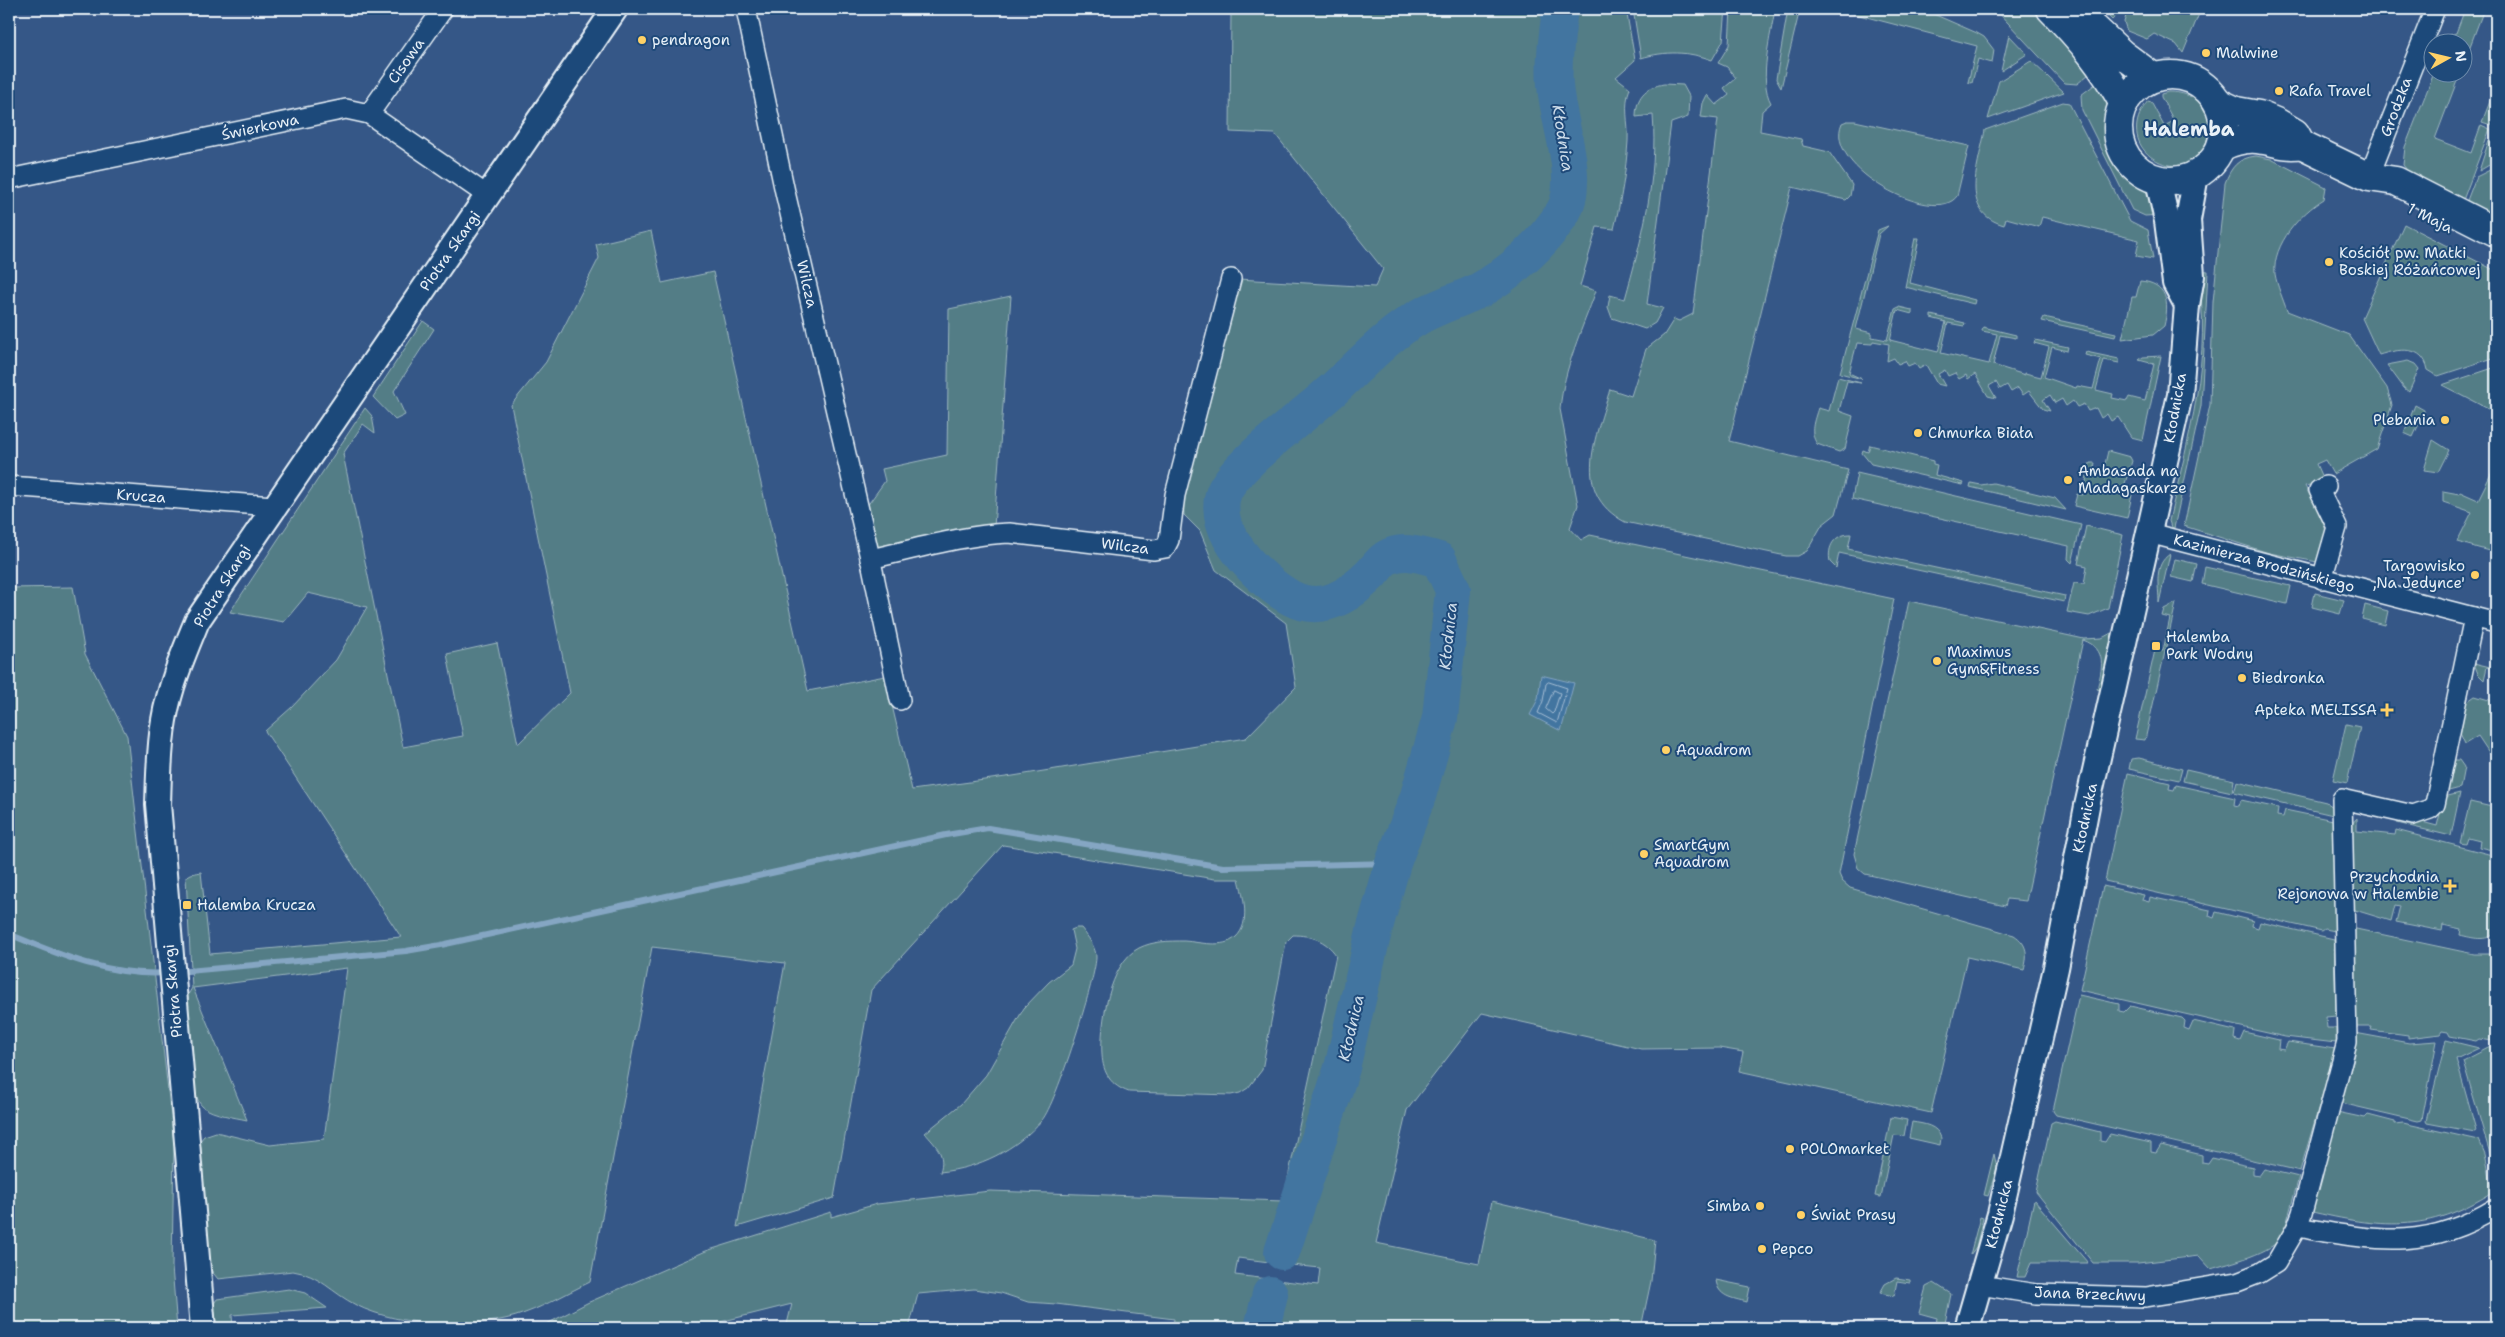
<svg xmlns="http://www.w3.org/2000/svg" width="2505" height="1337" font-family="'Shantell Sans',sans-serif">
  <rect width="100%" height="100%" fill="#355787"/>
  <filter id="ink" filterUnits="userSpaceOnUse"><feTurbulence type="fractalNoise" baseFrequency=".02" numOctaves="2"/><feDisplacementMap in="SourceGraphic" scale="10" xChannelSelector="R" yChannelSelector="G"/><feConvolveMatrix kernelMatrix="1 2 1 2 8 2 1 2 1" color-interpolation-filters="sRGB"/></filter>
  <g filter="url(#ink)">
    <g fill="#527d86" stroke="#9db7bf">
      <path d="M1231 9H1556L1549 82 1566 173 1561 206 1543 231 1501 269 1470 287 1412 307 1407 317 1228 480 1219 507 1228 538 1237 553 1250 568 1291 599 1317 606 1340 602 1363 585 1389 558 1414 554 1437 561 1451 591 1438 718 1415 796 1384 889 1339 1070 1277 1263 1238 1258 1235 1275 1318 1285 1320 1268 1282 1264 1291 1228 1342 1072 1376 929 1395 864 1419 797 1442 719 1454 590 1439 559C1423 554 1404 548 1387 555 1374 561 1357 590 1338 598 1302 615 1249 571 1233 540 1223 518 1220 504 1232 483L1423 320 1481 295 1509 276 1549 241 1569 211 1576 177 1560 85 1566 9H1626L1635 60 1616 77 1630 88C1623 106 1629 122 1628 141 1626 171 1621 200 1614 229L1597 227 1580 286 1596 291C1582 329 1564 368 1560 409L1578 505 1570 528 1581 540 1590 535 1894 599 1839 874 1842 881 1850 888 2014 935C2028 944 2028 955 2024 970L1967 957 1931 1113 1739 1071 1743 1052 1719 1048 1641 1049 1482 1013 1407 1110 1376 1243 1479 1264 1492 1201 1655 1240 1651 1281 1641 1328H1173L1174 1319 1056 1304 1028 1302 1001 1293 974 1289 918 1294 909 1328H786L792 1304 704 1326 703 1328H539L587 1303 706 1251 831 1212V1217L877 1204 990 1191 1283 1201 1336 955C1326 940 1310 935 1293 935L1286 942 1262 1070 1248 1088 1240 1093 1231 1095 1129 1092C1111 1086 1103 1073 1102 1055 1100 1025 1109 963 1139 948 1153 941 1169 941 1184 941 1200 942 1223 949 1236 937 1251 923 1243 896 1239 879H1215L1003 845 871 990 834 1198 737 1227 785 963 652 947 590 1282C569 1292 547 1305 525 1313 478 1331 400 1327 356 1305 332 1293 320 1275 293 1271L218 1279 210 1269 200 1141 204 1136 216 1132 270 1145 324 1139 347 968 193 988 247 1120C234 1117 214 1115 203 1107 188 1096 187 1018 186 998L192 988 186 877 191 874 201 872 210 954 401 937 265 731 292 707 336 660 367 607 308 593 284 622 230 612 365 408 372 416 375 433 363 424 343 454 403 747 463 736 447 654 497 643 518 744 570 693 511 405 546 362 599 258 596 244 651 231 662 283 713 272 808 691 885 676 912 790 1013 776 1246 738 1296 687 1286 623 1216 570 1200 531 1184 515 1183 496 1238 279 1375 287 1383 269 1275 134 1230 132Z"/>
      <path d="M1633 9H1726L1723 41 1712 60C1688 51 1665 51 1641 58Z"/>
      <path d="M1731 9H1775C1771 35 1758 80 1771 103L1762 111 1760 131 1801 139 1803 146 1829 152 1852 185 1850 196 1846 200 1792 187 1729 441 1848 470 1836 514 1822 525 1807 551 1798 556H1786L1625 522C1569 492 1597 436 1610 389L1631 396 1646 349 1664 335 1674 319 1679 321 1693 314 1718 119 1701 117 1703 103 1707 95 1716 105 1729 95 1724 88 1736 78 1727 67 1718 63 1729 45Z"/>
      <path d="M1788 9H1800L1781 88 1776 79Z"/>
      <path d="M1836 9H1922L1977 33 1984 37 1994 50 1992 63 1978 59 1972 83 1968 82 1977 46Z"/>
      <path d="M1995 9H2041L2095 69 2077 84 2064 83Z"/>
      <path d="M2101 9H2117L2118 14 2112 20Z"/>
      <path d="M2149 9H2201L2183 53 2176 44 2154 34 2147 39 2127 31 2124 22 2127 13Z"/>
      <path d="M2465 9H2484L2463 65 2462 42H2446L2449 35 2456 33Z"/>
      <path d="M2009 35 2027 54 2001 71Z"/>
      <path d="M2031 61 2064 92 1988 119 1999 81Z"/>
      <path d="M2434 73H2460L2435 139 2471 153 2481 125 2490 129 2463 200 2410 174 2403 165 2405 147Z"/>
      <path d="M2102 79 2114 109 2110 125 2113 145 2125 167 2150 190 2160 215 2145 216 2132 210 2082 110 2081 95Z"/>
      <path d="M1664 84 1683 85 1689 96 1688 117 1671 123 1647 304 1663 308 1655 323 1645 329 1612 318 1608 307 1610 295 1625 299C1642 238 1658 179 1653 115L1636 117C1636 97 1645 87 1664 84Z"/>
      <path d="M2496 86V112L2491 125 2482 122Z"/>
      <path d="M2168 92C2184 92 2199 97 2206 113 2210 123 2210 133 2206 143 2188 193 2107 151 2148 101L2151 102 2164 126 2174 121 2161 97V94Z"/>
      <path d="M2063 102 2069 103 2130 221 2148 230 2153 259 2136 256 2139 240 2042 217 2039 227 2006 218 2004 225C1958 212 1979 165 1985 130Z"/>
      <path d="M1847 121H1855L1969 146 1957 196C1936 227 1822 168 1842 123Z"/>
      <path d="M2489 140 2496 144V161L2479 171Z"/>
      <path d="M2256 156 2271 159 2326 187 2324 199C2301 213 2272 244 2275 274 2277 286 2283 299 2287 311L2349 335 2387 388 2392 405 2377 449 2333 474 2325 460 2316 464 2324 482 2305 486 2310 496H2312L2330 540 2323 563 2269 553 2184 526 2210 405 2213 302 2225 183C2231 167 2238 158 2256 156Z"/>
      <path d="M2496 167V218L2466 203 2476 177Z"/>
      <path d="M2404 224 2496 271V357L2438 376 2428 370C2423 344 2398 349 2379 355L2362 318Z"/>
      <path d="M1888 226 1879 234 1856 329 1872 333V337L1887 340 1895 309 1899 307 1912 310V314L1897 310 1890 340 1938 352 1946 322 1931 318V315L1965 323 1964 326 1948 323 1941 353 1989 364 1997 334 1982 331 1983 327 2016 335V338L2000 335 1993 365 2025 375V373L2041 377 2049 347 2034 343 2035 340 2068 347 2067 351 2052 347 2044 377 2076 388 2077 386 2093 389 2101 359 2085 355 2086 352 2119 359V363L2104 360 2096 390 2113 394 2112 398 2127 401 2129 397 2145 401 2154 364 2139 360 2143 357 2161 356 2143 440 2131 437 2118 417 2111 421 2107 414 2101 418 2096 408 2088 411 2084 404 2077 407 2073 401 2066 406 2062 399 2055 403 2050 395 2043 400 2050 411 2043 409 2029 391 2023 395 2018 388 2011 392 2007 385 2000 389 1996 382 1989 386 1996 398 1988 396 1975 374 1968 379 1966 375 1959 379 1955 373 1948 376 1945 370 1938 374 1945 386 1937 384 1926 365 1919 369 1915 363 1908 366 1905 361 1898 364 1894 358 1887 361 1889 344 1873 341 1872 344 1857 343 1849 373 1862 379 1840 373 1878 230Z"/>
      <path d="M1915 238H1919L1910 283 1975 300 1974 304 1905 287Z"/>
      <path d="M2197 270 2208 271 2201 406 2174 528 2171 527 2169 521C2188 439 2214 355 2197 270Z"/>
      <path d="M2140 281C2167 283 2170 302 2164 326L2153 335 2122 339 2132 297H2136Z"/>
      <path d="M1011 296 994 527 882 549 875 545 867 506 885 481 882 469 947 455 949 309Z"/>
      <path d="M2044 317 2116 333 2115 337 2042 321Z"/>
      <path d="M423 321 434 329 394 391 405 415 395 420 373 397Z"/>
      <path d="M2408 361 2415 364 2419 369 2409 392 2404 388 2387 365Z"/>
      <path d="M2496 367V413L2442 385Z"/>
      <path d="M1838 377 1861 383 1847 381 1839 411 1853 416 1845 449 1839 452 1817 444C1809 432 1814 421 1818 408L1829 411Z"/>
      <path d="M2415 405 2424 410V413L2413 437 2404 433Z"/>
      <path d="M2433 440 2449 450 2438 472 2424 470Z"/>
      <path d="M1870 445 1933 461V464L1937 465 1935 475 1964 483 1963 485 1871 464 1862 453 1863 450 1868 452Z"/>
      <path d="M2108 451 2130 457 2132 461 2122 493 2132 495 2127 518 2074 506 2077 494 2083 495 2090 463H2095L2092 475 2102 477Z"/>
      <path d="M2496 464V553L2457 542 2472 512 2443 502V491L2459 494 2460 492 2478 500Z"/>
      <path d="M1857 473 2081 525 2072 563 2068 559 2069 546 1852 499Z"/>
      <path d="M1971 483 1981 485 1993 483 2055 498 2066 510 1970 487Z"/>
      <path d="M2086 526 2123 535 2108 608 2089 616 2067 612 2074 583 2084 584 2087 566 2078 564Z"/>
      <path d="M1851 534 1848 549 2065 596 2064 602 1839 553 1836 568 1830 562C1827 547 1834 534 1851 534Z"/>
      <path d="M2170 554 2159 603C2159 586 2153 565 2170 554Z"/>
      <path d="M2175 559 2197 564 2193 582 2171 577Z"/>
      <path d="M2205 567 2291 586 2287 604 2202 584Z"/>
      <path d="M73 587 85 654 127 736 174 1143 172 1267 177 1328H9V588Z"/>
      <path d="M2315 593 2344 600 2340 614 2312 607Z"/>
      <path d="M1909 601 2084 639 2102 638 2115 631 2118 633 2100 690 2097 689C2102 669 2108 649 2083 640L2026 901 2007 899 2005 906 1865 874 1858 868 1854 854Z"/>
      <path d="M2176 603 2145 740 2135 739 2155 650 2163 651 2170 618 2162 616 2164 609Z"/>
      <path d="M2365 605 2388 611 2385 625 2362 619Z"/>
      <path d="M2493 651 2496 652V669L2487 667 2484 680 2478 674 2474 663 2490 667Z"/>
      <path d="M2475 696 2496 702V763L2478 736 2465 744 2458 729 2465 703Z"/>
      <path d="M2346 724 2360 727 2347 783 2333 780Z"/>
      <path d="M2139 758 2182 769 2179 780 2129 769 2131 759Z"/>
      <path d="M2455 760H2459L2464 767 2460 788 2445 792 2452 762Z"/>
      <path d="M2186 769 2234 780 2232 792 2183 781Z"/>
      <path d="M2128 773 2170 783 2169 789 2174 790 2176 785 2235 798 2234 805 2239 806 2241 800 2278 808 2277 816 2283 817 2285 810 2333 820 2335 931 2325 929 2322 931 2105 881Z"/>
      <path d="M2237 781 2326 802 2333 807V815L2234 792Z"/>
      <path d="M2460 793 2451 836 2397 823 2400 816 2437 826 2444 797Z"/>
      <path d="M2470 802 2492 807 2496 814V851L2479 847 2480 841 2468 838 2466 844 2460 843Z"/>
      <path d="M2357 818V831L2395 835 2396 830 2496 856V933C2485 942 2473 938 2460 935L2461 929 2443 925 2442 931 2396 922 2400 906 2395 905 2391 921 2355 910 2351 905 2350 826Z"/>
      <path d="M2103 886 2144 895 2142 900 2149 902 2150 897 2210 910 2209 916 2214 918 2216 912 2253 921 2252 926 2258 928 2260 922 2334 939 2336 1016 2326 1017 2327 1028H2336V1043L2285 1037 2080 990Z"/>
      <path d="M1076 928H1081C1087 935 1097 949 1096 958 1095 981 1056 1104 1042 1120 1016 1150 979 1168 940 1172 946 1154 936 1146 925 1133L961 1104 986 1075 1024 1008 1049 982 1071 965 1075 949 1071 930Z"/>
      <path d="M2356 929 2474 954H2491L2496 951V1038L2493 1041 2479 1039 2476 1041 2450 1036 2448 1032 2442 1031 2440 1034 2408 1038V1035L2371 1030 2372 1027H2354L2353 931Z"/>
      <path d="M2079 995 2119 1004V1011L2124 1012 2130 1006 2182 1018 2185 1021 2184 1028 2189 1030 2193 1021 2235 1031 2234 1039 2240 1041 2244 1032 2279 1040 2278 1049 2284 1050 2288 1042 2336 1049 2300 1171 2056 1115 2053 1111Z"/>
      <path d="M2355 1033 2409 1043 2437 1041 2422 1120 2418 1121 2341 1103 2355 1054Z"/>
      <path d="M2446 1040 2479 1048 2456 1059 2476 1130 2475 1132 2427 1123 2426 1121Z"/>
      <path d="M2496 1044V1181L2493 1164 2463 1061Z"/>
      <path d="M2337 1112 2365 1118 2368 1115 2395 1122V1124L2403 1123 2479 1140 2485 1154 2493 1192C2427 1234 2381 1228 2308 1211Z"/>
      <path d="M1891 1117 1907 1120 1904 1136 1894 1135 1881 1197 1875 1196Z"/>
      <path d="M2055 1121 2100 1132V1141L2105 1142 2110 1134 2151 1143V1152L2156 1153 2161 1145 2202 1155V1163L2208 1164 2212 1158 2253 1167V1175L2259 1176 2264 1169 2299 1177 2283 1236C2272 1253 2230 1263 2211 1269L2199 1256 2138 1263H2093L2036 1192 2051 1123Z"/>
      <path d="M1912 1122C1924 1124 1937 1125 1941 1138L1940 1145 1909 1138Z"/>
      <path d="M1994 1154 1997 1168 1988 1196 1984 1195Z"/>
      <path d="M2034 1200 2088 1263H2031L2025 1277H2017Z"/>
      <path d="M1980 1217 1983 1218 1976 1247 1970 1255Z"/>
      <path d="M1896 1278 1910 1280V1283L1897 1281 1894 1296 1880 1293 1885 1284Z"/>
      <path d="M1716 1280 1750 1287 1747 1302C1732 1298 1718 1297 1716 1280Z"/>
      <path d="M1934 1283 1951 1294 1944 1328H1935L1937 1318 1919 1313 1926 1287Z"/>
      <path d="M289 1289 305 1293 327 1308 232 1315 233 1328H214L213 1305 217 1299Z"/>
    </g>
    <path fill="#4374a0" stroke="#85a6c3" d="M1541 675 1574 683 1561 731 1530 715 1538 699Z"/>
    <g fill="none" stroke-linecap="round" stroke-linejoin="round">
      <g stroke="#a6bfd5" stroke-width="1">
        <path d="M1549 682 1567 688 1557 723 1538 713 1543 701 1546 684Z"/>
        <path d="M1554 690 1560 693 1554 712 1552 714 1546 709Z"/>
      </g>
      <g stroke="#85a6c3" stroke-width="6">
        <path d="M9 934C59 955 112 977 167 973"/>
        <path d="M177 972 406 951 441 945 946 835 988 828 1223 867 1393 863"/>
      </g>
      <g stroke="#4374a0" stroke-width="36">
        <path d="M1282 1252 1342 1068 1374 931 1393 863 1418 796 1440 718 1453 590 1439 560C1423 556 1403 548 1388 557 1381 560 1376 569 1371 574 1349 596 1322 614 1291 598 1260 581 1209 531 1224 492 1235 465 1304 416 1328 394 1357 369 1385 336 1419 317 1438 306 1460 300 1480 290 1512 272 1544 243 1563 212 1582 181 1557 120 1555 85 1553 60 1557 34 1560 9"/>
        <path d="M1262 1328 1270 1294"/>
      </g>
      <g stroke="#e8f1f8" stroke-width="22">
        <g id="minor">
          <path d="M746 9 785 192 872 566 900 700"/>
          <path d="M369 114 443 9"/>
          <path d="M2369 177 2435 9"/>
          <path d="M9 179 346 109 369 114 488 196"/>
          <path d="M9 486 273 506"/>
          <path d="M2149 533 2496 623"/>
          <path d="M870 559C916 549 962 535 1009 533L1154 550 1165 548 1169 540 1175 495 1231 279"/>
          <path d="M2322 579 2337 527 2319 490 2326 486"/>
          <path d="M2297 1227C2375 1240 2425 1252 2496 1208"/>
          <path d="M1980 1285 2036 1294 2146 1297 2237 1282 2260 1273 2276 1263 2297 1227 2302 1213 2347 1042 2342 799 2413 815 2430 809 2435 804 2474 617"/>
        </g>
      </g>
      <g stroke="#e8f1f8" stroke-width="28">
        <g id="tertiary">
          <path d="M2158 180 2167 221 2175 283 2187 305"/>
          <path d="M203 1328 158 804C159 776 159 748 164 720 170 685 184 653 197 621L615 9"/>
          <path d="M1967 1328 2000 1214 2056 968 2087 806 2180 395 2187 305 2192 276 2188 220 2196 175"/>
        </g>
      </g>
      <g stroke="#e8f1f8" stroke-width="31">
        <g id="secondary">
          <path d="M2051 9C2081 39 2103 66 2124 104"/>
          <path d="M2075 10 2122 54 2153 77"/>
          <circle cx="2171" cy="128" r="53"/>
          <path d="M2219 103 2236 111 2259 115 2278 123 2295 133 2301 144 2369 177 2396 181 2496 232"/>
          <path d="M2221 147C2233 141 2249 137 2263 140 2277 142 2286 147 2301 144"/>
        </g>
      </g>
      <use href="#minor" stroke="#1f4a7a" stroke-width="19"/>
      <use href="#tertiary" stroke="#1f4a7a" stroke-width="24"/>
      <use href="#secondary" stroke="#1f4a7a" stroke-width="28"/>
    </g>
  </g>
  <g fill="#ffd166" stroke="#1f4a7a" stroke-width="2">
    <circle cx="642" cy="40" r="5"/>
    <circle cx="2206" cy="53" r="5"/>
    <circle cx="2279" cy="91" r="5"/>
    <circle cx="2329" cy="262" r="5"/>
    <circle cx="2445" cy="420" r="5"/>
    <circle cx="1918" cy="433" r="5"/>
    <circle cx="2068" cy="480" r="5"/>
    <circle cx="2475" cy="575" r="5"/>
    <rect x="2151" y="641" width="10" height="10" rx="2.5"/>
    <circle cx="1937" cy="661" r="5"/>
    <circle cx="2242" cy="678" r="5"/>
    <path d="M2384.5 702.5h5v5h5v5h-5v5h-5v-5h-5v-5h5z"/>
    <circle cx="1666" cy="750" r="5"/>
    <circle cx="1644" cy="854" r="5"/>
    <path d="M2447.5 878.5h5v5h5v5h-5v5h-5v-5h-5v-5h5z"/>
    <rect x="182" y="900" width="10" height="10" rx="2.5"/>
    <circle cx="1790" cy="1149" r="5"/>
    <circle cx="1760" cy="1206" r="5"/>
    <circle cx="1801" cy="1215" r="5"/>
    <circle cx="1762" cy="1249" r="5"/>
  </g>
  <g text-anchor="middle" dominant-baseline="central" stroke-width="4" stroke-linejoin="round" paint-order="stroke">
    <g font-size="15" fill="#e8f1f8" stroke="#1f4a7a" text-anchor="start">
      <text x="652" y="40">pendragon</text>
      <text x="2216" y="53">Malwine</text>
      <text x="2289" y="91">Rafa Travel</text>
      <text x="2339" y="253">Kościół pw. Matki<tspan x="2339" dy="17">Boskiej Różańcowej</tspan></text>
      <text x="2435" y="420" text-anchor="end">Plebania</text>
      <text x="1928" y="433">Chmurka Biała</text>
      <text x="2078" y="471">Ambasada na<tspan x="2078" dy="17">Madagaskarze</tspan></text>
      <text x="2465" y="566" text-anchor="end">Targowisko<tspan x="2465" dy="17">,Na Jedynce'</tspan></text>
      <text x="2166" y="637">Halemba<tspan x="2166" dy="17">Park Wodny</tspan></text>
      <text x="1947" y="652">Maximus<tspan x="1947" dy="17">Gym&amp;Fitness</tspan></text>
      <text x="2252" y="678">Biedronka</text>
      <text x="2377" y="710" text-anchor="end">Apteka MELISSA</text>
      <text x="1676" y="750">Aquadrom</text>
      <text x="1654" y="845">SmartGym<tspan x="1654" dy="17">Aquadrom</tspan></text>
      <text x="2439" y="877" text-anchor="end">Przychodnia<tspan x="2439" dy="17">Rejonowa w Halembie</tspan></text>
      <text x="197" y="905">Halemba Krucza</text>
      <text x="1800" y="1149">POLOmarket</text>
      <text x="1750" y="1206" text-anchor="end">Simba</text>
      <text x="1811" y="1215">Świat Prasy</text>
      <text x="1772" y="1249">Pepco</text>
    </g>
    <g font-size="15" fill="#e8f1f8" stroke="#1f4a7a">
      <text transform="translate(406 61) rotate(-55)">Cisowa</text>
      <text transform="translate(2396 107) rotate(-69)">Grodzka</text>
      <text transform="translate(260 127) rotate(-12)">Świerkowa</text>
      <text transform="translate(2430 218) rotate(27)">1 Maja</text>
      <text transform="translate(450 251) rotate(-55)">Piotra Skargi</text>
      <text transform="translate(807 284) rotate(77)">Wilcza</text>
      <text transform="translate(2175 408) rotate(-80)">Kłodnicka</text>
      <text transform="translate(141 496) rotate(4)">Krucza</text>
      <text transform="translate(1125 546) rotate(7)">Wilcza</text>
      <text transform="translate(2264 563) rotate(15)">Kazimierza Brodzińskiego</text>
      <text transform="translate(222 586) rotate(-58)">Piotra Skargi</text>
      <text transform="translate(2085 818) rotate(-78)">Kłodnicka</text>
      <text transform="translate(173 991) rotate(-95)">Piotra Skargi</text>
      <text transform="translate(1999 1214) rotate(-76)">Kłodnicka</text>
      <text transform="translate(2090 1294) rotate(2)">Jana Brzechwy</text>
    </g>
    <g font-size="16" font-style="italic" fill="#cfdeeb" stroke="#1f4a7a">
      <text transform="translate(1563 138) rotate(81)">Kłodnica</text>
      <text transform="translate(1448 636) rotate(-84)">Kłodnica</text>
      <text transform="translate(1351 1028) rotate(-77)">Kłodnica</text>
    </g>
    <g font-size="20" font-weight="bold" fill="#e8f1f8" stroke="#1f4a7a">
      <text x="2189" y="129">Halemba</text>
    </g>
  </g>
  <rect width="2505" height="1337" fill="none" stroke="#1f4a7a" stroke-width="30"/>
  <rect x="15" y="15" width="2475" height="1307" fill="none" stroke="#e8f1f8" stroke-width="2" filter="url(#ink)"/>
  <g transform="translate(2448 58) rotate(82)"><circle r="24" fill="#1f4a7a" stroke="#6f8dac"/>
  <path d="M0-4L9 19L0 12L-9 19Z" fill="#ffd166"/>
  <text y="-8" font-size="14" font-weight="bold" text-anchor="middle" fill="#e8f1f8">N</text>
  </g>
</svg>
